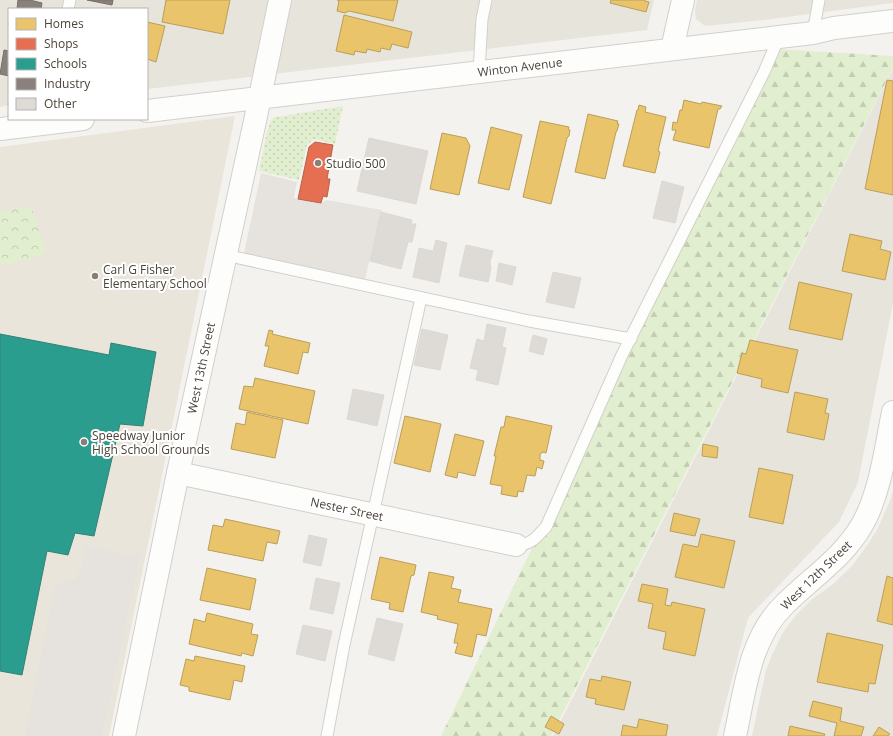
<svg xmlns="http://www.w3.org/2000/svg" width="893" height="736" font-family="'Open Sans',sans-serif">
  <defs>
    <pattern id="grass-dots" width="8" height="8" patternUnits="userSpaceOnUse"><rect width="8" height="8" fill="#e1eecf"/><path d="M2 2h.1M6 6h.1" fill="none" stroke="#c3cdb2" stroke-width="1.8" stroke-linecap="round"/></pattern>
    <pattern id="forest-firs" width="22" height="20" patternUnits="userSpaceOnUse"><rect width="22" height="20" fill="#e1eecf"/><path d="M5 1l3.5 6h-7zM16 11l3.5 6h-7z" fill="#c3cdb2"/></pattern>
    <pattern id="park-crowns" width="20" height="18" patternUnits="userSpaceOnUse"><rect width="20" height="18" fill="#e1eecf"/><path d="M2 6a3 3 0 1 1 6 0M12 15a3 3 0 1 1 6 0" fill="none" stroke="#c3cdb2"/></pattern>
  </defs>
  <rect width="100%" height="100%" fill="#f4f2ee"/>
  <g fill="#e7e4dc">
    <path d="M0 0H654L647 30 147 89V9H9V105L0 107Z"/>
    <path d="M697 0H893V3L764 20 705 26 696 19 695 10Z"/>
    <path d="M893 69V303L858 482 839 522 748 618 717 736H553Z"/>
    <path d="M893 490V736H752L766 670 772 655 783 632 797 614 811 600 832 585 852 566 868 544 878 528 891 498Z"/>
  </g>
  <path fill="#eae5da" d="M235 116 109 736H0V147Z"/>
  <path fill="url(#grass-dots)" d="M343 106 335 144 314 139 307 145 299 180 259 171 267 132 271 120 276 116 277 117Z"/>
  <path fill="url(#forest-firs)" d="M774 49 893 56V68L551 736H441Z"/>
  <path fill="url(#park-crowns)" d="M31 206 47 254 0 266V212Z"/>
  <g fill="#e6e3df">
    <path d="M261 173 297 182 294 198 321 203 327 200 382 210 365 279 244 253Z"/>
    <path d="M87 545 131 557 141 552 102 736H25L55 586 75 579 81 569 85 550Z"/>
  </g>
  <g fill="#e9c46a" stroke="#ba9e5b">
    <path d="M166 0H230L223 34 162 22Z"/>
    <path d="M337 0H398L393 21 349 11 345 13 337 11 339 1Z"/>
    <path d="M611 0H645V1L649 2 646 12 610 3Z"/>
    <path d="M344 15 412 32 408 48 392 44 390 50 381 48 380 52 367 49 366 53 355 51 354 55 336 51Z"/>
    <path d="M147 22 165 26 156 62 147 59Z"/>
    <path d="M887 80 893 81V195L865 189Z"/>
    <path d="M684 100 701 104 702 102 722 106 720 109H718L709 148 673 140 676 130H672L673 122 677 123 680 110H682Z"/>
    <path d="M639 105 646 107 645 112 666 117 658 151 660 152 655 173 623 166 637 110H638Z"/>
    <path d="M588 114 618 121 617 124H619L617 131 616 132 605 179 575 172Z"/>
    <path d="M540 121 569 127 568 129 570 130 569 136 567 138 551 204 523 197Z"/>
    <path d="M491 127 522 135 509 190 478 183Z"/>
    <path d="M442 133 466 138 470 146 459 195 430 189Z"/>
    <path d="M850 234 882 241 880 249 891 252 885 280 842 271Z"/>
    <path d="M799 282 852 294 842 340 789 329Z"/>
    <path d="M269 330 273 331 272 334 310 343 308 353 303 352 298 374 264 366 269 346H265Z"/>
    <path d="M750 340 798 350 788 393 761 387 762 379 737 373 742 353 746 354Z"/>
    <path d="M255 378 315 391 308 424 239 409 244 386 253 387Z"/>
    <path d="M795 392 828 399 825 413 829 414 824 440 787 432Z"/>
    <path d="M247 412 283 420 275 458 231 449 236 423 245 425Z"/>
    <path d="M405 416 441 424 430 472 394 463Z"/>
    <path d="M506 416 552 426 546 453 542 452 540 455V460L544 461 542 469 537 467 535 476 527 475 523 492 518 491 517 497 501 494 502 488V486L490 484 496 456H494L501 427H504Z"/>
    <path d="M455 434 484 441 475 476 458 472 457 478 445 475Z"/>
    <path d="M703 444 718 447 717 458 702 456Z"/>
    <path d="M759 468 793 475 783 524 749 517Z"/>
    <path d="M674 513 700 519 695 536 670 531Z"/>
    <path d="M225 519 280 531 277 544 267 542 263 561 208 550 213 525 223 527Z"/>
    <path d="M701 534 735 541 724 588 675 577 683 544 698 547Z"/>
    <path d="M380 557 416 565 414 575 411 576 403 612 389 609 390 603 371 599Z"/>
    <path d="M207 568 256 579 250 610 200 600Z"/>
    <path d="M429 572 454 577 451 588 461 590 458 602 492 609 486 636 477 634 472 657 455 653 458 643H454L458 624 437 619 438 616 421 612Z"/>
    <path d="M887 576 893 578V625L877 621Z"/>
    <path d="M642 584 668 589 665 605 671 606 672 602 705 609 695 656 663 649 666 632 648 628 653 604 638 601Z"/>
    <path d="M207 613 253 624 251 634 258 635 253 656 242 653 241 656 189 644 194 619 205 622Z"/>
    <path d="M827 633 883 645 875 684 869 683 868 692 817 682Z"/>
    <path d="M195 656 245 666 242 682 234 680 230 700 189 691V687L180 685 186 659 194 661Z"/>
    <path d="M602 676 631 682 624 710 595 704 596 699 586 697 590 679 601 681Z"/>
    <path d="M813 701 842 708 840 721 864 727 861 736H834L837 723 809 716Z"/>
    <path d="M551 716 564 724 559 734 545 727Z"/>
    <path d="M639 719 668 725 666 736H621L623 725 637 728Z"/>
    <path d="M790 726 825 734 824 736H788Z"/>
    <path d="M879 727 890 734 888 736H873Z"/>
  </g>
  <path fill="#e76f51" stroke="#b8624a" d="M315 142 333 145 327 179H330L327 197 323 196 321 203 298 199 309 147Z"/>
  <path fill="#2a9d8f" stroke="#348275" d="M0 334 109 355 111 343 156 352 143 426 120 424 94 536 75 533 68 555 47 551 22 675 0 671Z"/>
  <g fill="#8a817c" stroke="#776f68">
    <path d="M18 0H30L42 3 41 9H17Z"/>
    <path d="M87 0H113L112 5Z"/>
    <path d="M4 50 9 51V76L0 74Z"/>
  </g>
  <g fill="#dedbd6" stroke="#dcd9d4">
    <path d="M369 138 428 151 416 204 357 191Z"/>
    <path d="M662 181 684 187 675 223 653 218Z"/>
    <path d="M381 212 412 220 411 224H416L412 242H408L401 269 370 261Z"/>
    <path d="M436 240 447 243 439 283 413 277 419 248 433 251Z"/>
    <path d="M466 245 493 251 490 262 491 268 488 282 459 276Z"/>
    <path d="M499 263 516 267 512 285 496 281Z"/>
    <path d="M553 272 581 278 574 308 546 302Z"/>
    <path d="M487 324 506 328 502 347 506 348 498 385 476 380 478 370 470 368 477 339 484 341Z"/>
    <path d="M422 329 448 335 440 370 414 365Z"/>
    <path d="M533 335 547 339 543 355 529 351Z"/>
    <path d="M353 389 384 395 377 426 347 419Z"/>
    <path d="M309 535 327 539 321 566 303 562Z"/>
    <path d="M316 578 340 583 333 614 310 609Z"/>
    <path d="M377 618 403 624 394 661 368 654Z"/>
    <path d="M303 625 332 631 325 661 296 654Z"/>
  </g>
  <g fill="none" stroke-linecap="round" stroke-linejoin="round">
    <g stroke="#d2d0cb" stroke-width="13">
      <g id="lane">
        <path d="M68 9 70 0"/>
        <path d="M813 33 819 0"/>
        <path d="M479 72 482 19 486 0"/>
        <path d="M225 255 529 321 631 339"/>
        <path d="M516 545C533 544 535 538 546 527L622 355 764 72 779 37"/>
        <path d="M327 736 344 645 421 298"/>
      </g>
    </g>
    <g stroke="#d2d0cb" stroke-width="24">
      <g id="street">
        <path d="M672 49 683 0"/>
        <path d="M147 111 779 37 813 33 834 28 893 21"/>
        <path d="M0 129 83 119"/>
        <path d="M178 473 516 545"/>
        <path d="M124 736 178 473 255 121 280 0"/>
        <path d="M735 736C745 691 749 639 784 605 810 579 843 558 862 525 880 494 886 447 893 412"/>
      </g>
    </g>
    <use href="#lane" stroke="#fdfdfc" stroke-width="11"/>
    <use href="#street" stroke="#fdfdfc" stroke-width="22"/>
  </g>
  <g fill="#868178" stroke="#fff" stroke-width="1.5">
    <circle cx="318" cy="163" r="4"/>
    <circle cx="95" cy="276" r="4"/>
    <circle cx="84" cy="442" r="4"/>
  </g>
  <g text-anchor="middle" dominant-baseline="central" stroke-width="4" stroke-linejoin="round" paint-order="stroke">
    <g font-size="12" fill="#4b4439" stroke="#fff">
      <text transform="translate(520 67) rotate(-7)">Winton Avenue</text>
      <text transform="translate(201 368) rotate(-78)">West 13th Street</text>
      <text transform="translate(347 509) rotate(12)">Nester Street</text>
      <text transform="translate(816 575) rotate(-44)">West 12th Street</text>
    </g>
    <g font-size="12" fill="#4b4439" stroke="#fff" text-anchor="start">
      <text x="326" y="163">Studio 500</text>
      <text x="103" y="269">Carl G Fisher<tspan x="103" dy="14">Elementary School</tspan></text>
      <text x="92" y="435">Speedway Junior<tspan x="92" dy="14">High School Grounds</tspan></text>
    </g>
  </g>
  <rect x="8" y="8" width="140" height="112" fill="#ffffff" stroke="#b7b4b0"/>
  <rect x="16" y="18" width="20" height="12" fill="#e9c46a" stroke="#b7b4b0"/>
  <text x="44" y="28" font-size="12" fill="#4b4439">Homes</text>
  <rect x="16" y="38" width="20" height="12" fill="#e76f51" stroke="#b7b4b0"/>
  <text x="44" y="48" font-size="12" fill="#4b4439">Shops</text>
  <rect x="16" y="58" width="20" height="12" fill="#2a9d8f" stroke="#b7b4b0"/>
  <text x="44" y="68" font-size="12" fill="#4b4439">Schools</text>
  <rect x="16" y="78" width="20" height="12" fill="#8a817c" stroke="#b7b4b0"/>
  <text x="44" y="88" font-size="12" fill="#4b4439">Industry</text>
  <rect x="16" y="98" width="20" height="12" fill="#dedbd6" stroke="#b7b4b0"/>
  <text x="44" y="108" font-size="12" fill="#4b4439">Other</text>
</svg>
